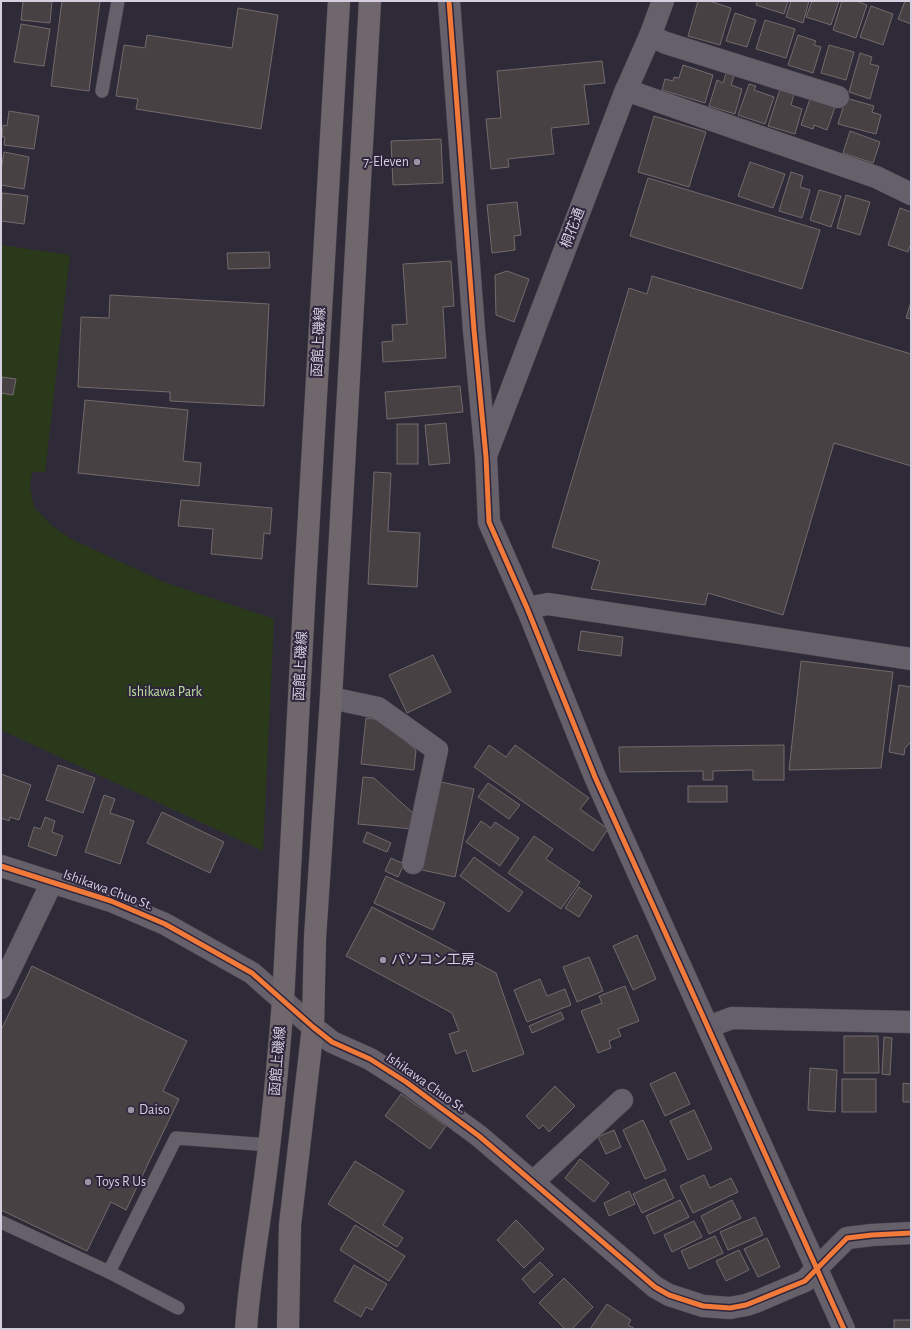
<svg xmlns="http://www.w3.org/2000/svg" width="912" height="1330" font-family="'Alegreya Sans','Noto Sans JP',sans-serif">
  <rect width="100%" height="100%" fill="#2f2a37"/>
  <path fill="#29391a" d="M1 245 70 255 45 472H32L30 487 34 507 51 525 71 539 164 582 274 619 263 851 1 730Z"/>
  <g fill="#484144" stroke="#726a6c">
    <path d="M23 1H52L50 23 21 20Z"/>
    <path d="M62 1H100L89 91 51 86Z"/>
    <path d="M698 1H709L731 8 720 45 688 36Z"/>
    <path d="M757 1H788L784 14 756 5Z"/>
    <path d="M791 1H809L803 23 786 17Z"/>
    <path d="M812 1H839L831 25 806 17Z"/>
    <path d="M842 1H856L867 5 856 38 833 30Z"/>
    <path d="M905 1H911V24L898 19Z"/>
    <path d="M871 6 893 14 883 45 860 37Z"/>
    <path d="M238 8 278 15 261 129 136 109 138 99 116 96 124 45 145 48 147 35 232 48Z"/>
    <path d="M735 13 756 20 747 47 726 41Z"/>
    <path d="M765 20 795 29 786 58 756 49Z"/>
    <path d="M21 24 50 29 44 66 14 62Z"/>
    <path d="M798 35 816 41 814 45 821 47 813 73 788 65Z"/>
    <path d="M829 45 854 52 846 80 821 73Z"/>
    <path d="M860 53 872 57 870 64 879 66 870 99 849 92Z"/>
    <path d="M602 61 605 83 584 85 589 124 551 128 554 154 508 159 509 167 491 169 486 119 501 118 497 71Z"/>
    <path d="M683 65 713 75 705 103 662 90 665 79 673 81 674 77 679 78Z"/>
    <path d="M726 73 734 76 731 85 742 89 735 114 709 106 717 80 723 83Z"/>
    <path d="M749 84 756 86 754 90 774 97 765 124 738 115Z"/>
    <path d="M780 89 794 94 791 105 802 109 795 134 768 126Z"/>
    <path d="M811 96 836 104 827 130 814 125 813 129 801 125Z"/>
    <path d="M846 98 874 106 872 112 881 115 876 134 838 124Z"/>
    <path d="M9 111 39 116 34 149 4 145 5 137H2L3 125 7 126Z"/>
    <path d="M654 116 706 132 689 187 638 172Z"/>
    <path d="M850 131 880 142 873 163 843 153Z"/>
    <path d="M441 139 443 183 393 185 391 141Z"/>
    <path d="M4 152 29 157 24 189 1 185V170Z"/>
    <path d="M750 162 785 174 773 208 738 196Z"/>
    <path d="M791 172 803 176 800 187 810 190 802 218 779 211Z"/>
    <path d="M648 178 820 230 802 289 630 236Z"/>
    <path d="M819 190 841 196 831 227 810 220Z"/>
    <path d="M2 193 28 196 24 224 1 221Z"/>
    <path d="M846 195 870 202 860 235 837 228Z"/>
    <path d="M517 202 521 235 514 236 515 250 492 253 487 205Z"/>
    <path d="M900 208 911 212V243L908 252 888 245Z"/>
    <path d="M269 252 270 268 228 269 227 253Z"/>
    <path d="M451 261 454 306 443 307 446 358 383 362 382 342 393 341 392 325 407 324 403 264Z"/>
    <path d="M507 271 529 279 514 322 496 315 495 275Z"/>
    <path d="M652 276 911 354V466L834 443 783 615 708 593 705 605 591 589 600 561 552 547 629 288 647 294Z"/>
    <path d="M110 295 269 304 264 406 170 401V392L78 387 81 317 109 318Z"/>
    <path d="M911 302V319L906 318Z"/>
    <path d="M2 377 16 379 13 395 1 393Z"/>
    <path d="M460 386 463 412 387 419 385 392Z"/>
    <path d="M85 400 188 410 183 461 201 463 199 486 78 473Z"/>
    <path d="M446 423 450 463 429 465 425 425Z"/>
    <rect x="397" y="424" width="21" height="40"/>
    <path d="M374 472 391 473 388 531 420 533 417 587 368 584Z"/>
    <path d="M181 500 272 508 270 534 264 533 262 559 211 554 213 529 178 526Z"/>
    <path d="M581 631 623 637 621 656 578 650Z"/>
    <path d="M433 655 451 692 407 713 389 675Z"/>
    <path d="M801 661 893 672 881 768 789 770Z"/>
    <path d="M899 685 911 687V742L905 748 904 755 889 752Z"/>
    <path d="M366 718 381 720 416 750 414 770 361 764Z"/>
    <path d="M489 745 506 757 515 745 589 798 580 809 608 829 593 851 474 767Z"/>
    <path d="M784 745V780H753V770L713 771V780H703V771L620 772 619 747Z"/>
    <path d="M58 765 95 778 83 813 46 800Z"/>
    <path d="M1 774 31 785 19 820 10 817 9 821 1 818Z"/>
    <path d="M363 777 374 778 413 813 412 829 358 824Z"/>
    <path d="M441 782 474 789 455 877 422 870Z"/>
    <path d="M488 783 520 805 509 819 478 797Z"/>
    <rect x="688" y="786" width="39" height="16"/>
    <path d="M104 795 115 799 110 813 134 821 120 864 85 852Z"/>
    <path d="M162 812 224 842 210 873 147 843Z"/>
    <path d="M45 817 55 821 52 832 63 836 56 856 28 846 34 827 41 829Z"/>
    <path d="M481 821 491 828 495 822 519 838 500 866 466 842Z"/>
    <path d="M367 832 391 843 387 852 363 842Z"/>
    <path d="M534 836 553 849 546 859 580 882 561 909 508 873Z"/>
    <path d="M474 857 523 892 509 912 460 876Z"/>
    <path d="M391 858 404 864 398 877 385 871Z"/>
    <path d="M386 876 445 903 433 930 374 903Z"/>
    <path d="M579 887 592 896 579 917 565 908Z"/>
    <path d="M372 907 496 973 524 1054 473 1072 466 1050 456 1054 449 1034 459 1031 452 1013 346 956Z"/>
    <path d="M637 935 656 979 633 990 613 946Z"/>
    <path d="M589 957 603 991 577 1002 563 967Z"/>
    <path d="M32 966 187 1041 163 1091 179 1099 126 1210 111 1202 87 1251 1 1210V1030Z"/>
    <path d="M540 979 547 996 565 989 571 1005 527 1022 514 990Z"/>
    <path d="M625 986 639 1021 618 1029 621 1036 609 1041 611 1048 598 1053 581 1011 602 1003 599 996Z"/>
    <path d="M561 1012 564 1019 532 1033 529 1026Z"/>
    <path d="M844 1036H878L879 1073H844Z"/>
    <path d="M884 1037 892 1038 890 1075 882 1074Z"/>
    <path d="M810 1068 837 1070 835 1112 808 1110Z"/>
    <path d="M675 1072 690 1104 665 1116 650 1084Z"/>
    <rect x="842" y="1079" width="34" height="33"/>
    <path d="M903 1083 911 1084V1102H903Z"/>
    <path d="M555 1086 575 1106 549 1132 543 1125 539 1129 526 1116Z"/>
    <path d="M401 1094 446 1126 430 1149 385 1116Z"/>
    <path d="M694 1110 712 1149 688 1160 670 1121Z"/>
    <path d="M643 1120 666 1170 645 1179 623 1130Z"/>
    <path d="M614 1130 621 1147 606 1154 598 1137Z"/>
    <path d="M580 1159 609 1183 594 1202 565 1178Z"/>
    <path d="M355 1161 404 1191 383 1225 403 1238 397 1247 328 1204Z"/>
    <path d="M704 1175 710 1188 731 1178 738 1192 693 1213 680 1186Z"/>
    <path d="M665 1179 674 1198 642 1213 633 1194Z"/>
    <path d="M629 1191 635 1204 609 1216 604 1203Z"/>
    <path d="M680 1200 689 1217 654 1234 646 1216Z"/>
    <path d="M732 1200 741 1218 709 1234 701 1216Z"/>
    <path d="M755 1217 763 1235 728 1250 720 1232Z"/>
    <path d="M516 1220 544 1249 524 1268 497 1240Z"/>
    <path d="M694 1221 702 1237 672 1252 664 1235Z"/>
    <path d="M355 1225 405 1256 389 1281 340 1250Z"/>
    <path d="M715 1236 723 1253 689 1269 681 1251Z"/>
    <path d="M767 1238 780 1267 758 1277 744 1249Z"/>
    <path d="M739 1250 749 1270 726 1281 716 1261Z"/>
    <path d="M540 1262 553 1275 534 1293 522 1279Z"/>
    <path d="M354 1265 387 1284 372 1310 366 1307 361 1317 334 1301Z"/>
    <path d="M564 1278 593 1307 572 1329H565L539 1303Z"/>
    <path d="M607 1304 631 1320 628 1325 635 1329H590Z"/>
    <rect x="894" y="1320" width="17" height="9"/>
  </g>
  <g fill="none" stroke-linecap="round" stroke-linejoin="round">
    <g stroke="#494550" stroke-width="14">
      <g id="service">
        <path d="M102 91 118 1"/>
        <path d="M1 1222 109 1272 176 1138 269 1145"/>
        <path d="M109 1272 178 1308"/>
      </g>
    </g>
    <g stroke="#494550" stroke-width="23">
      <g id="minor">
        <path d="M650 36 666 43 838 97"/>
        <path d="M626 90 876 177 911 194"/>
        <path d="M527 608 548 604 911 659"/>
        <path d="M331 698 378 708 437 750 413 863"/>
        <path d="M1 988 52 882"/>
        <path d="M708 1027 732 1018 911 1022"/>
        <path d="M533 1182 622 1100"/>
        <path d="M816 1269 847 1238 872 1235 911 1233"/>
      </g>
    </g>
    <g stroke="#494550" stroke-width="23">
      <g id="tertiary">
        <path d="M449 1 474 330 486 457 489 522 527 608 595 777 844 1329"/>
        <path d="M487 453 624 95 650 36 663 1"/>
        <path d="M1 866 111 901 165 924 252 973 313 1027 332 1042 370 1059 406 1082 479 1136 655 1287 669 1295 703 1306 730 1308 746 1305 758 1301 793 1286 805 1281 816 1269"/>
      </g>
    </g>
    <g stroke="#494550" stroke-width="23">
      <g id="primary">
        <path d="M246 1329C249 1283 257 1239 263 1194 272 1129 278 1065 283 1001L305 585 339 1"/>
        <path d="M288 1329 290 1225 313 1027 315 938 331 698 370 1"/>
      </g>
    </g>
    <use href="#service" stroke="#65606a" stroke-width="13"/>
    <use href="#minor" stroke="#65606a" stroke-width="22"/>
    <use href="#tertiary" stroke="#65606a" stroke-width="22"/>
    <use href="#primary" stroke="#70676d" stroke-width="22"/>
    <g stroke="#2e253c" stroke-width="8">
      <g id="cycleway">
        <path d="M449 1 474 330 486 457 489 522 527 608 595 777 844 1329"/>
        <path d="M1 866 111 901 165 924 252 973 313 1027 332 1042 370 1059 406 1082 479 1136 655 1287 669 1295 703 1306 730 1308 746 1305 805 1281 847 1238 872 1235 911 1233"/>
      </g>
    </g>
    <use href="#cycleway" stroke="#f17a3a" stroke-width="5"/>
  </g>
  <g fill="#9a95a4" stroke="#2e253c" stroke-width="1.5">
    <circle cx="417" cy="162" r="4"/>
    <circle cx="383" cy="960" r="4"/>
    <circle cx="131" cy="1110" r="4"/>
    <circle cx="88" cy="1182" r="4"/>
  </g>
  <g text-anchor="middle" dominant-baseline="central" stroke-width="4" stroke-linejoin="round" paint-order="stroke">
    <g font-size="14" fill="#d4cede" stroke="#2e253c" text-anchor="start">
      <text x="409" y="162" text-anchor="end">7-Eleven</text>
      <text x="391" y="960">パソコン工房</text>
      <text x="139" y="1110">Daiso</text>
      <text x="96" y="1182">Toys R Us</text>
    </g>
    <g font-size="14" fill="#d4cede" stroke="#2e253c">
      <text transform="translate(573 228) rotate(-69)">桐花通</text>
      <text transform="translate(319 342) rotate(-87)">函館上磯線</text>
      <text transform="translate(301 666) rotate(-87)">函館上磯線</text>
      <text transform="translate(108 890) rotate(20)">Ishikawa Chuo St.</text>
      <text transform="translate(278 1061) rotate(-85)">函館上磯線</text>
      <text transform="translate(426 1083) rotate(35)">Ishikawa Chuo St.</text>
    </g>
    <g font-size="14" fill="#bee59d" stroke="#2e253c">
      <text x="165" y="692">Ishikawa Park</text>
    </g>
  </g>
  <rect width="912" height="1330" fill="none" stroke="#d4cede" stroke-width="4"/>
</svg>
